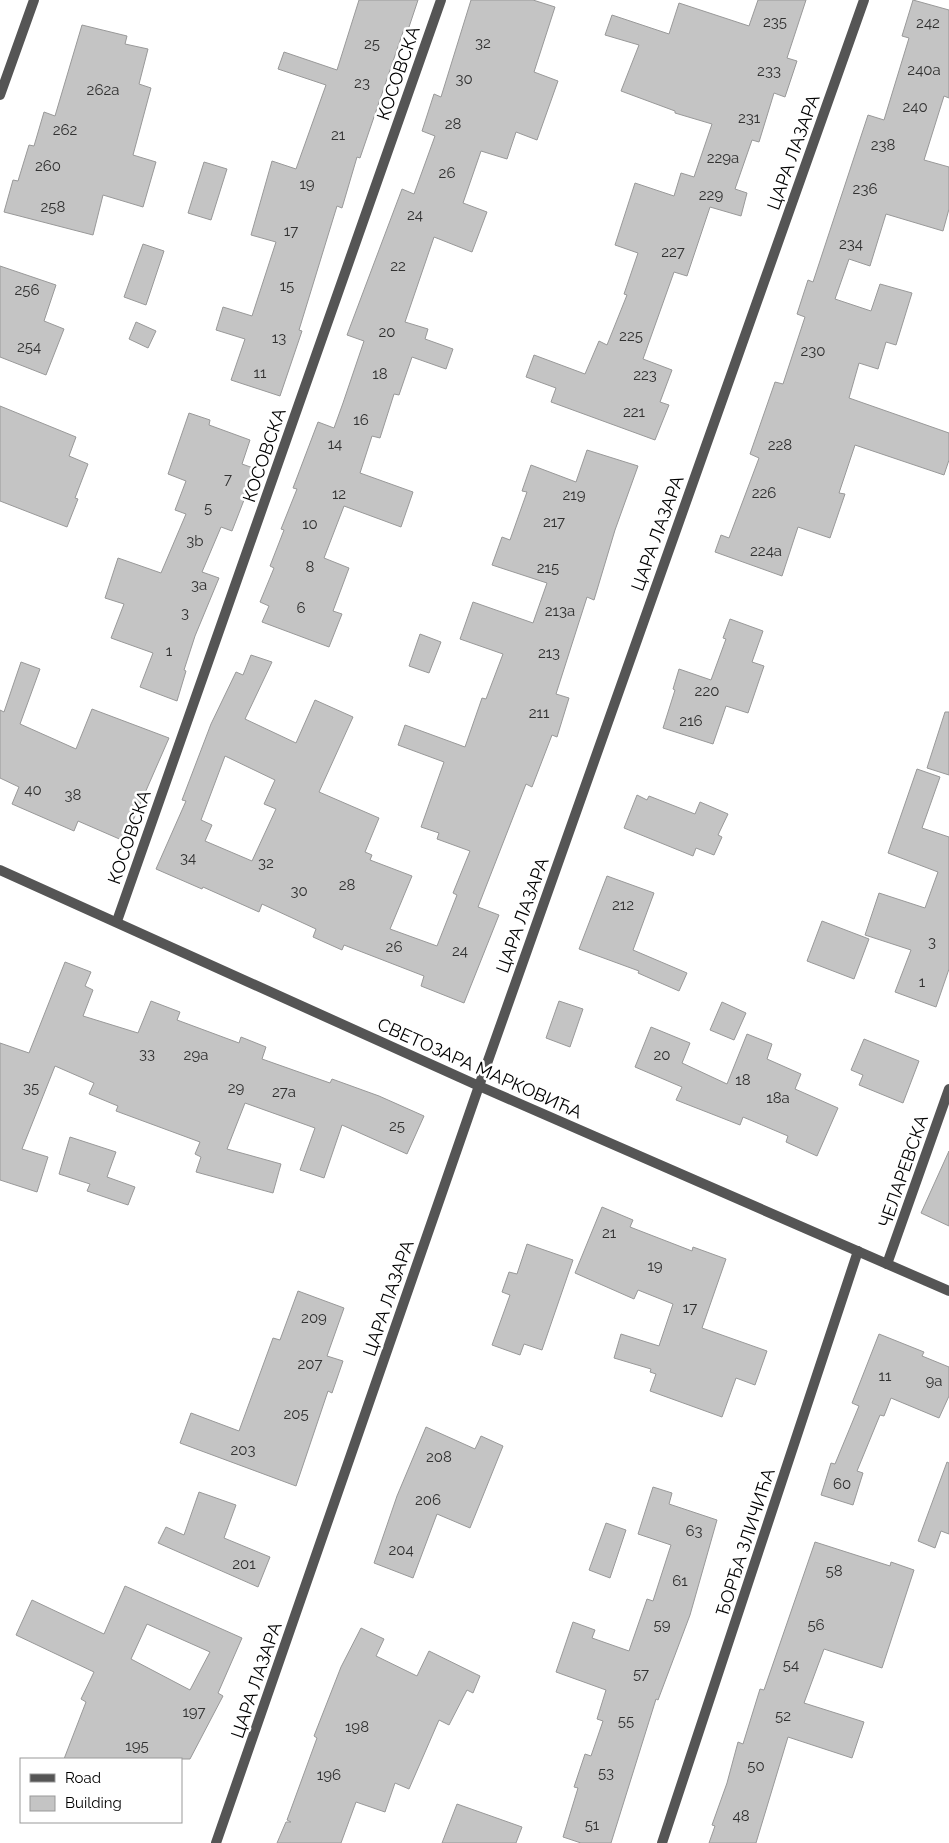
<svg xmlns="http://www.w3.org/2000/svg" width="949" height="1843" font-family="Raleway,sans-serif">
  <rect width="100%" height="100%" fill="#fff"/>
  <g fill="#c4c4c4" stroke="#999" fill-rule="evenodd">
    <path d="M359 0H418L408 30 404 29 360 158 357 157 342 208 337 206 299 330 302 331 280 396 231 380 245 339 216 330 223 307 252 316 276 242 251 235 272 161 296 169 326 85 278 69 284 52 337 70Z"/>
    <path d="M471 0H533L555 7 534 72 558 81 537 140 516 132 507 159 481 151 463 203 487 212 472 252 434 237 405 322 428 329 425 339 453 349 446 369 412 357 399 395 394 394 380 438 372 436 360 473 413 492 401 527 344 506 324 558 349 568 333 611 342 614 329 647 262 622 269 606 260 602 274 568 270 566 284 530 281 529 297 489 293 488 318 422 334 428 343 403 364 341 347 335 402 189 414 194 435 136 422 131 434 94 441 97Z"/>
    <path d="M758 0H806L787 58 797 61 785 97 774 93 759 142 752 140 735 189 747 193 741 216 710 207 687 276 674 272 643 359 672 370 660 402 669 405 655 440 551 402 556 388 526 377 534 355 585 374 599 341 607 345 627 295 624 294 638 253 615 245 635 183 674 196 681 173 694 177 712 124 675 113V111L621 91 639 45 605 35 612 15 669 34 679 3 749 26Z"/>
    <path d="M913 0 949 10V98L944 96 924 160 949 167V209L943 231 886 214 870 266 849 259 835 299 871 311 880 284 912 293 896 345 886 342 878 369 859 363 849 398 949 433V460L944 475 855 445 839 493 845 494 830 538 798 527 782 576 715 552 721 535 729 538 759 458 750 454 775 382 783 384 805 317 797 314 808 280 813 282 868 115 884 120 909 38 902 36Z"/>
    <path d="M82 25 127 36 125 44 148 49 139 84 151 88 133 155 156 162 143 207 103 195 93 235 4 212 13 180 18 181 29 145 34 146 44 112 55 116Z"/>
    <path d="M204 162 227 169 211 220 188 213Z"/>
    <path d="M143 244 164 251 146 305 124 297Z"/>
    <path d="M0 266 56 285 44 321 64 329 46 375 0 357Z"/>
    <path d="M136 322 156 331 148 348 129 339Z"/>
    <path d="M0 406 76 437 69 456 88 464 75 498 78 499 67 527 0 501Z"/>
    <path d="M189 413 210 420 209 425 250 440 242 464 256 469 232 531 221 527 202 572 219 578 195 636 184 670 186 671 177 701 140 687 153 653 111 638 124 604 105 598 118 558 161 573 186 514 175 510 186 481 168 474Z"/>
    <path d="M587 450 638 466 615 530 594 600 587 597 556 694 569 698 557 737 552 735 532 787 526 784 478 907 499 915 464 1003 421 986 424 976 344 945 342 950 313 937 316 929 262 904 259 912 203 887 202 889 156 869 186 801 182 800 211 724 236 672 243 675 251 655 272 662 245 719 296 743 315 700 353 717 319 792 379 818 365 852 372 855 370 860 412 876 390 929 437 946 457 895 453 893 470 851 437 839 439 833 421 827 444 762 398 745 405 725 465 747 482 698 486 699 503 654 460 639 473 602 533 623 547 583 492 565 502 537 510 540 527 492 522 491 531 465 576 482ZM225 756 275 780 264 804 276 809 252 861 205 841 212 825 201 820Z"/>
    <path d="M730 619 763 631 752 662 764 666 748 713 726 706 713 744 663 728 675 690 673 689 679 669 711 680 726 639 723 638Z"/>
    <path d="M420 634 441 642 429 673 409 666Z"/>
    <path d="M21 662 40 669 20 724 76 749 92 709 169 738 124 841 78 821 74 831 12 804 19 787 0 778V710L4 712Z"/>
    <path d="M945 712H949V775L927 768Z"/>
    <path d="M917 769 940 777 922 828 949 837V969L936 1007 895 992 911 950 865 935 879 893 925 908 938 872 888 853Z"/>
    <path d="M637 795 647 800 649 796 695 814 700 802 728 814 718 835 722 837 714 855 696 848 693 856 624 828Z"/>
    <path d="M607 876 654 893 633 950 687 973 679 991 638 973 639 971 579 949Z"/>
    <path d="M822 921 869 939 854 979 807 961Z"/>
    <path d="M65 962 91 972 85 986 93 990 83 1016 138 1033 151 1001 180 1012 177 1020 239 1043 241 1037 266 1047 262 1059 330 1083 332 1079 379 1096 424 1116 407 1154 342 1125 324 1178 300 1170 315 1128 245 1103 227 1149 281 1164 273 1193 196 1172 201 1157 195 1154 200 1142 116 1111 118 1106 89 1094 94 1083 55 1066 22 1149 48 1157 37 1192 0 1180V1043L29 1053Z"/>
    <path d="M559 1001 583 1009 570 1047 546 1038Z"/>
    <path d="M722 1002 746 1013 734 1040 710 1030Z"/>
    <path d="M651 1027 690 1043 682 1063 727 1084 747 1034 772 1044 767 1059 801 1074 795 1089 838 1108 817 1156 786 1142 788 1136 743 1117 740 1125 676 1100 682 1087 635 1067Z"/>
    <path d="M864 1039 919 1061 903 1103 859 1085 863 1075 851 1070Z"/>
    <path d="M70 1137 116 1152 107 1177 135 1187 128 1205 87 1191 90 1184 59 1174Z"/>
    <path d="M949 1151V1226L921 1213Z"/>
    <path d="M602 1207 633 1220 630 1227 692 1251 693 1247 726 1259 702 1328 767 1351 755 1385 736 1378 722 1417 650 1391 656 1374 650 1372 651 1369 614 1358 621 1334 659 1346 673 1304 638 1290 634 1299 575 1273Z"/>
    <path d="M527 1244 573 1260 542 1350 524 1344 520 1355 492 1345 510 1295 502 1292 509 1272 517 1274Z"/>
    <path d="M298 1291 344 1308 327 1356 343 1361 332 1393 328 1391 296 1486 180 1443 191 1413 239 1431 273 1338 280 1340Z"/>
    <path d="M879 1334 924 1352 922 1356 949 1367V1396L939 1418 891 1398 884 1416 880 1415 857 1471 863 1473 853 1505 821 1495 831 1463 835 1464 859 1406 852 1403Z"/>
    <path d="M426 1427 475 1449 481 1436 503 1446 470 1528 437 1514 413 1578 374 1563 397 1496Z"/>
    <path d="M947 1462 949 1463V1534L941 1531 935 1548 918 1541Z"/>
    <path d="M653 1487 672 1493 669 1504 717 1520 690 1615 658 1700 656 1699 611 1843H581L563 1837 578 1788 574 1787 585 1754 591 1756 603 1721 597 1719 606 1690 556 1672 573 1622 595 1630 592 1638 629 1651 647 1599 653 1601 671 1545 638 1534Z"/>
    <path d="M199 1492 236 1505 224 1538 270 1557 258 1587 158 1543 166 1527 184 1535Z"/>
    <path d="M606 1523 626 1530 610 1578 589 1570Z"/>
    <path d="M815 1542 890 1566 891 1562 914 1570 882 1668 824 1649 804 1703 864 1722 852 1758 788 1737 756 1843H709L715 1826 712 1825 727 1783 738 1742 743 1744 760 1689 764 1690Z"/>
    <path d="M125 1586 242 1638 218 1693 223 1696 190 1759H64L86 1702 81 1699 94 1672 16 1635 32 1600 104 1634ZM147 1624 210 1652 190 1690 131 1659Z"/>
    <path d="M361 1628 384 1639 376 1656 417 1676 429 1651 480 1676 473 1693 467 1690 449 1725 439 1720 409 1789 395 1783 385 1812 356 1802 341 1843H277L286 1822H291L287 1820 317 1738 314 1736 341 1667Z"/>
    <path d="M457 1804 522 1827 516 1843H442Z"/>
  </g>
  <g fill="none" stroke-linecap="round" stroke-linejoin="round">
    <g stroke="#555" stroke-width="10">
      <path d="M0 95 34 0"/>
      <path d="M0 870 479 1086 864 0"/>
      <path d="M117 921 441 0"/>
      <path d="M887 1264 949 1089"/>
      <path d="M662 1843 858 1251"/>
    </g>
    <path stroke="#555" stroke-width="10" d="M216 1843 479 1086 949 1291"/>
  </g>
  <g text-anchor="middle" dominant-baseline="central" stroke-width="5" stroke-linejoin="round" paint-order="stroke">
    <g font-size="15" fill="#313131">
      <text x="775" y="22">235</text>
      <text x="928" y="23">242</text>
      <text x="483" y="43">32</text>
      <text x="372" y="44">25</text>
      <text x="924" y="70">240a</text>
      <text x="769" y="71">233</text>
      <text x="464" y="79">30</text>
      <text x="362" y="83">23</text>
      <text x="103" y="90">262a</text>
      <text x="915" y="107">240</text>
      <text x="749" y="118">231</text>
      <text x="453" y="124">28</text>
      <text x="65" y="130">262</text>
      <text x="338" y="135">21</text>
      <text x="883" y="145">238</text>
      <text x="723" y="158">229a</text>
      <text x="48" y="166">260</text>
      <text x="447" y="173">26</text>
      <text x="307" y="184">19</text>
      <text x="865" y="189">236</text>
      <text x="711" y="195">229</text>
      <text x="53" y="207">258</text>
      <text x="415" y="215">24</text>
      <text x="291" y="231">17</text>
      <text x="851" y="244">234</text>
      <text x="673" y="252">227</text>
      <text x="398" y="266">22</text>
      <text x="287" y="286">15</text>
      <text x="27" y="290">256</text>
      <text x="387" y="332">20</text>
      <text x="631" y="336">225</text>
      <text x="279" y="338">13</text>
      <text x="29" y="347">254</text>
      <text x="813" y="351">230</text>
      <text x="260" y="373">11</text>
      <text x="380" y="374">18</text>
      <text x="645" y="375">223</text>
      <text x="634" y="412">221</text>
      <text x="361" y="420">16</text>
      <text x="335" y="444">14</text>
      <text x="780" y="445">228</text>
      <text x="228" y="479">7</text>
      <text x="764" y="493">226</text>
      <text x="339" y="494">12</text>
      <text x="574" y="495">219</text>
      <text x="208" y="508">5</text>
      <text x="554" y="522">217</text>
      <text x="310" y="524">10</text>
      <text x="195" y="541">3b</text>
      <text x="766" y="551">224a</text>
      <text x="310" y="567">8</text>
      <text x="548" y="568">215</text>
      <text x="199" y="585">3a</text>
      <text x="301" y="608">6</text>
      <text x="560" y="611">213a</text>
      <text x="185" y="613">3</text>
      <text x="169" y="651">1</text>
      <text x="549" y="653">213</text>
      <text x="707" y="691">220</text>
      <text x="539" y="713">211</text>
      <text x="691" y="721">216</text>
      <text x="33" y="790">40</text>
      <text x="73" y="795">38</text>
      <text x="188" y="858">34</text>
      <text x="266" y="863">32</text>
      <text x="347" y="885">28</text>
      <text x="299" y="891">30</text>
      <text x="623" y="905">212</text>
      <text x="932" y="942">3</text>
      <text x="394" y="947">26</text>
      <text x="460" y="951">24</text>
      <text x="922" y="982">1</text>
      <text x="147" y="1054">33</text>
      <text x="196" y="1055">29a</text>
      <text x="662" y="1055">20</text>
      <text x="743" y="1080">18</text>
      <text x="31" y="1088">35</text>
      <text x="236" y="1088">29</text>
      <text x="284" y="1092">27a</text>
      <text x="778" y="1098">18a</text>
      <text x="397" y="1126">25</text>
      <text x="609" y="1233">21</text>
      <text x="655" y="1266">19</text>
      <text x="690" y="1308">17</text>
      <text x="314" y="1318">209</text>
      <text x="310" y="1364">207</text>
      <text x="885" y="1376">11</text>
      <text x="934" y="1381">9a</text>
      <text x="296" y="1414">205</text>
      <text x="243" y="1450">203</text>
      <text x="439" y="1457">208</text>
      <text x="842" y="1484">60</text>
      <text x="428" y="1500">206</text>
      <text x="694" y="1531">63</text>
      <text x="401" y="1550">204</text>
      <text x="244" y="1564">201</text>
      <text x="834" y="1571">58</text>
      <text x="680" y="1581">61</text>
      <text x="662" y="1625">59</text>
      <text x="816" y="1625">56</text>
      <text x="791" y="1665">54</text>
      <text x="641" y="1674">57</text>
      <text x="194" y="1712">197</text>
      <text x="783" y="1716">52</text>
      <text x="626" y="1721">55</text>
      <text x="357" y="1727">198</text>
      <text x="137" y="1746">195</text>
      <text x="756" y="1766">50</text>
      <text x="606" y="1773">53</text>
      <text x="329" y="1775">196</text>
      <text x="741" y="1816">48</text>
      <text x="592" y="1825">51</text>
    </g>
    <g font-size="18" fill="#000" stroke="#fff">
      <text transform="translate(398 73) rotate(-71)">КОСОВСКА</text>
      <text transform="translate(793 152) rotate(-70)">ЦАРА ЛАЗАРА</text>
      <text transform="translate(264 455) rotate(-71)">КОСОВСКА</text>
      <text transform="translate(657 533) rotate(-70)">ЦАРА ЛАЗАРА</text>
      <text transform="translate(129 837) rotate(-71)">КОСОВСКА</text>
      <text transform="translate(522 915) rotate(-70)">ЦАРА ЛАЗАРА</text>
      <text transform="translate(480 1068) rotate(24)">СВЕТОЗАРА МАРКОВИЋА</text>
      <text transform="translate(903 1171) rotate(-71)">ЧЕЛАРЕВСКА</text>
      <text transform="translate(388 1298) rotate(-71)">ЦАРА ЛАЗАРА</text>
      <text transform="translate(745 1542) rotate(-72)">ЂОРЂА ЗЛИЧИЋА</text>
      <text transform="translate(256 1680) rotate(-71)">ЦАРА ЛАЗАРА</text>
    </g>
  </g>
  <rect x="20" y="1758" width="162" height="65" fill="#ffffff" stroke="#999999"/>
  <rect x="30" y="1774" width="25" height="8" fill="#555555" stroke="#999999"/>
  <text x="65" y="1783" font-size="15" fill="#000000">Road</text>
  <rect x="30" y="1796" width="25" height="15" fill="#c4c4c4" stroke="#999999"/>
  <text x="65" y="1808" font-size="15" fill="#000000">Building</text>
</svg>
